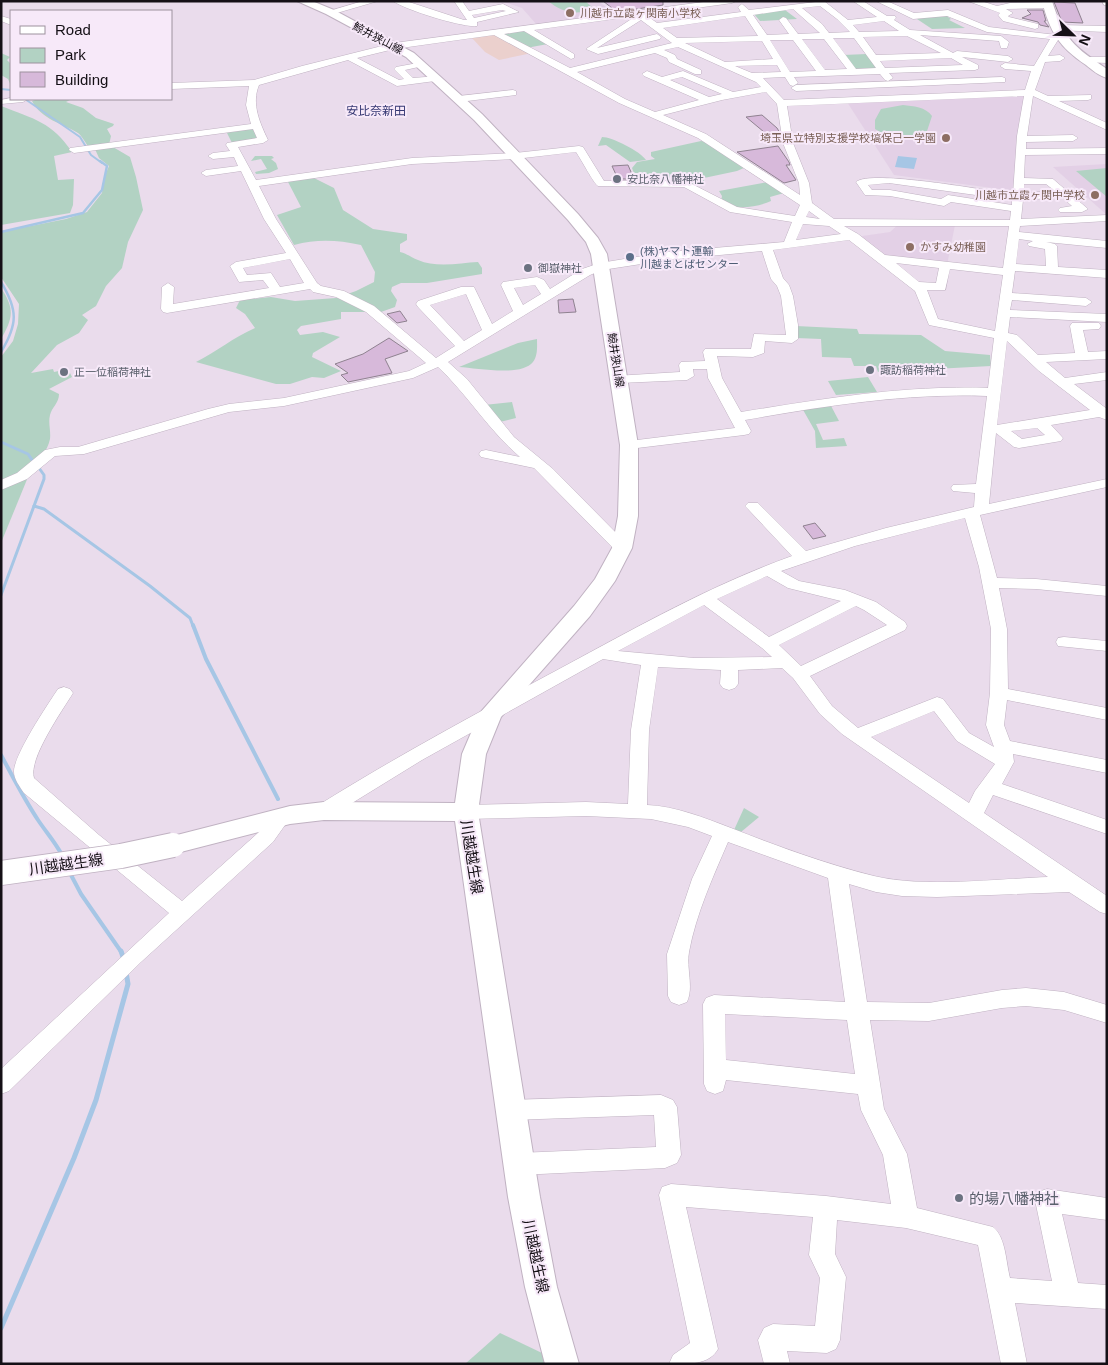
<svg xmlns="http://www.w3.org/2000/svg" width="1108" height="1365" font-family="Helvetica,'Noto Sans JP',sans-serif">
  <rect width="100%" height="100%" fill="#eadcec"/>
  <g fill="#e3d0e6">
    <path d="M501 1H598L616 14 537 25 522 8Z"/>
    <path d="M1025 94 1015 191 894 175 847 102Z"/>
    <path d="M1107 164V215L1053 167Z"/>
    <path d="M900 223 955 225 947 265 884 257 855 237 890 232Z"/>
  </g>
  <path fill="#ebd0cd" d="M494 34 532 53 499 60 485 52 471 37Z"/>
  <g fill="#b2d2c3">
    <path d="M548 1H585L592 7C578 18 560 11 548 1Z"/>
    <path d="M785 10 797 19 760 21 754 14Z"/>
    <path d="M947 14 953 16 948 17 951 19 949 20 965 28 932 29 914 17Z"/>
    <path d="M525 30 548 44 526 48 499 33Z"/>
    <path d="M1 53 10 57 7 60 11 64V86L8 79 1 75Z"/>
    <path d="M867 54 880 70 855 71 843 55Z"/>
    <path d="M38 99H72L66 102 83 108 96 118 114 124 113 126 107 129 111 136 109 145 88 146C85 142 82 136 78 133 62 123 42 120 32 101Z"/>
    <path d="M903 105C913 106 926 107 932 116L927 131C912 139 890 139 875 129V120L881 109Z"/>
    <path d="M1 106C34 119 52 122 72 152L54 156 58 180 74 179 73 205 70 213 1 225Z"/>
    <path d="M252 127 257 137 255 140 232 143 226 131Z"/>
    <path d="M602 137C612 137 640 151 646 160L630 162 606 145 598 146Z"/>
    <path d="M701 141 707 142 746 167 737 171 704 178V182L700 184H638L632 168 637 162 655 159 651 156V152Z"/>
    <path d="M113 147 130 157 136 177 143 210 128 242 122 268 106 286 96 306 82 315 88 320 79 333 57 345 31 373 53 369 54 372 68 369 72 377 49 389 59 394C59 403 52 407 50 415 48 423 51 431 50 439 45 463 20 472 1 482V357L13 341 18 324 19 304 1 277V232L66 219 87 212 102 193 104 178 109 166 99 158 95 149Z"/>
    <path d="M255 156H272L274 158 271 159 276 163 278 169 269 173 256 174 255 172 267 169 261 159 251 161Z"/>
    <path d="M1107 168V197L1076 171Z"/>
    <path d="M312 177 334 188 343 210 373 229 407 234V240L400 244V252C408 254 412 258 418 260 436 268 460 263 478 262L482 268V274L427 283H401L392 287 391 291 397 300 395 307 381 312H341V319L301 326 297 330 300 335 323 332 340 337 313 353 312 357 341 371 324 378 312 377 290 384H276L196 362C216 352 234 337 255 328L245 314 236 308 240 300 271 297 295 301 336 298 356 291 374 282 375 272 361 245C337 240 317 239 294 245L277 215 301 207 287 180Z"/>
    <path d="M768 182 784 193 770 197 771 201C758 207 735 211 721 202L722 196 719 191Z"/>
    <path d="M1 288C15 309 13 318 1 339Z"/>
    <path d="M796 326 857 329 859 334 921 335 945 351 990 355 991 366 878 372 876 366H854L851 358 822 357 821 339 796 338Z"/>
    <path d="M537 339C537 346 538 355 533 362 521 377 477 368 459 367L518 343Z"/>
    <path d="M868 377 877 392 836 395 828 381Z"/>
    <path d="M512 402 516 418 496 423 484 405Z"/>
    <path d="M830 404 839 421 816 424 823 440 844 438 847 446 816 448 815 431 802 408Z"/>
    <path d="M28 477 1 543V489Z"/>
    <path d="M744 808 759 817 741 832 734 830Z"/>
    <path d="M500 1333 542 1353 545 1364H465Z"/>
  </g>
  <path fill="#a6c6e5" d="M898 156 917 158 914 169 895 167Z"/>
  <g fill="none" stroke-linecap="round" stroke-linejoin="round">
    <g stroke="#a6c6e5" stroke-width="2">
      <path d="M1 89 11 90"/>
      <path d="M25 99 80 137 91 155 102 163"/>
    </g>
    <g stroke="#a6c6e5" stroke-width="2.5">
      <path d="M1 232 83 213 102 190 107 166 100 161"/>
      <path d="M1 282C18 310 18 324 1 352"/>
    </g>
    <g stroke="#a6c6e5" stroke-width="3">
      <path d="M1 442 28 454 34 463"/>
      <path d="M34 506 44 509 150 586 190 618 193 626"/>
      <path d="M1 595 44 479V475L39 468"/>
    </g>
    <g stroke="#a6c6e5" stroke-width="4">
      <path d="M193 625 206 659 278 799"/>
      <path d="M1 755C13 777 24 799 38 820 46 832 55 842 62 855"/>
      <path d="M70 873 81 894 122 953"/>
    </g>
    <g stroke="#a6c6e5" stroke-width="5">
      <path d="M121 951 124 960"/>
      <path d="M1 1328 74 1158 96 1100 128 984 126 972"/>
    </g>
  </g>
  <g fill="#d7b9da" stroke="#8f8290">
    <path d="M603 1H663V5L617 12Z"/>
    <path d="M1054 2 1075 3 1083 23 1062 22Z"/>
    <path d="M1027 10H1043L1046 21H1044L1049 27 1040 25 1038 22 1022 18 1031 14Z"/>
    <path d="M762 115 777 128 780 133 770 137 746 117Z"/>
    <path d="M778 146 789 162 790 165H786L796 180 784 183 737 152Z"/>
    <path d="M628 165 634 179H618L612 166Z"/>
    <path d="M573 299 576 312 559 313 558 300Z"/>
    <path d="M400 311 407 321 397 323 387 314Z"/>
    <path d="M389 338 408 351 385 359 392 373 348 382 341 375 348 373 335 364 363 354Z"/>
    <path d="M815 523 826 536 813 539 803 526Z"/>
  </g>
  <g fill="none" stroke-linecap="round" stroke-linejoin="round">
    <g stroke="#c0b2c2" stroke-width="1">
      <g id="minor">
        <path d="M363 1H378L330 15 326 12Z"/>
        <path d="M393 1H406L464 20H467L454 1H462L469 11 503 4 519 12 477 22V26C464 28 405 10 393 1ZM502 10 506 11 474 18 472 15Z"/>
        <path d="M711 1H736L732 3 646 15 657 23 741 12 738 7 742 4 749 10 824 1 848 20 877 17 853 1H863L887 16H895L896 18 894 20 910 30 1001 36 1009 42 1007 48H1001L999 41 920 35 953 53 957 51 1008 56 1013 59 1008 62 962 57 978 65V69L975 70 889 73 893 78 888 81 885 80 880 74 794 77 798 83 793 86 790 85 785 77 763 78 784 100 1025 90 1031 71 1005 69 1000 66 1005 63 1034 66 1050 39 987 32 947 16 913 19 876 1H887L914 13 948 10 989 27 1065 36V40H1058L1048 56 1060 55 1065 58 1060 61 1045 62 1035 90 1048 96 1091 95V99L1088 100 1059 101 1107 123V130L1033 96 1027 136 1073 135 1078 138 1073 141 1026 142V149L1107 148V154L1025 155 1024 178 1053 179 1088 209 1082 212H1060L1058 210 1060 208 1072 206 1062 197 1023 200 1021 219 1107 215V221L1020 226 1019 232 1107 241V248L1046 242 1055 244 1057 246 1058 267 1107 270V278L1015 271 1012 293 1086 298 1092 302 1086 306 1012 300 1010 310 1107 314V322L1010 317 1008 333 1017 335 1038 355 1075 353 1070 326 1072 323H1099L1101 326 1099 329 1083 330 1088 352 1107 351V359L1046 362 1065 378 1107 372V380L1074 384 1107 409V420L1099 417 1051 425 1063 438 1061 441 1019 448 1014 447 996 433 989 504 1107 479V487L980 515 997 578 1036 579 1107 586V596L1036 589 999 588 1007 629 1008 689 1107 708V720L1007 700 1004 725 1010 741 1107 760V773L1013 754 1014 762 1002 784 1107 820V834L993 795 984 813 1107 896V914L1100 912 1069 892 937 897 902 896 876 892 849 884 867 1002 929 1003 1002 990 1026 988 1064 992 1107 1005V1023L1064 1010 1026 1006 1002 1008 929 1021 870 1020 884 1109 907 1154 917 1208 993 1227C1006 1237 1006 1263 1010 1278L1052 1281 1035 1200 1038 1192 1047 1189 1107 1198V1220L1062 1214 1078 1283 1107 1285V1309L1015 1303 1027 1364H1001L978 1245 906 1228 837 1220 835 1254 846 1277 840 1340 836 1349 827 1353 787 1351 790 1364H764L758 1340 764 1328 773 1324 815 1326 820 1278 809 1255 813 1217 686 1207 718 1349C709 1365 689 1364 669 1364L673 1355 690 1343 659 1195 662 1187 671 1184 826 1196 891 1204 883 1155 861 1110 858 1094 726 1080 723 1091 715 1094 707 1091 704 1084 703 1004 706 998 714 995 845 1002 828 878 728 842C713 877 696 914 689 952 686 968 694 987 687 1002L679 1005 671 1002 668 996 667 954 692 879 712 836 688 827 651 819 586 816 466 819 459 817 456 812 459 807 466 805 586 802 628 804 631 730 641 665 603 659 422 760 331 816 324 818 317 816 314 811 317 806C397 756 479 712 561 668 637 627 711 585 792 556L748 509 745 506 748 503H758L806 551 886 528 974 507 975 493 953 491 951 488 953 485 976 484 987 396C905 393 825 406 745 420L751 431 749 434 744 435 629 449 624 448 622 445 624 442 629 441 735 428 708 378 707 369H693L694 376 687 380 620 383 613 379 615 376 680 372 679 365 681 362 705 361 703 352 705 349H751L754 334 786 335 781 296 777 286 771 279 762 251 667 260 602 270 590 275 448 362 467 379 514 437 553 469 628 545 630 548 628 551H616L534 468 481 457 479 454 481 451 486 450 520 457C489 431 468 395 438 367L413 378 284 406 229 412 84 454 55 456 27 479 1 490V480L17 473 45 450 60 447H78L208 409 229 404 284 398 409 371 426 363 366 312 336 297 313 292 310 289 167 313 163 312 161 309 162 287 168 283 174 287 173 304 269 288 263 280 239 282 230 266 236 262 286 253 264 219 241 171 206 176 201 173 206 170 238 166 234 157 213 159 208 156 213 153 230 151 226 145 227 143 257 138 253 129 74 153 69 150 70 148 251 124 246 105 249 86 171 89V83L254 80 302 66 394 43ZM820 6 837 19 850 32 829 33 822 24 802 8ZM793 9 820 33 798 34 786 18 783 17 779 20 789 34 767 35 753 15ZM636 16 586 49 598 54 660 39 661 37 657 34 597 48 641 20 672 43 570 68 504 34 524 31 571 59 574 58V54L534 30ZM745 16 758 36 677 38 663 28ZM884 21 899 31 859 32 853 25ZM494 35 619 103 698 138 800 205 795 216 737 207 686 181H604L583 147 579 146 515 153 412 158 256 180 238 147 263 143 268 140C260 123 251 104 259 85L348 60 397 86 435 81 438 80V76L413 78 405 70 423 66V62L396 67 394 69 404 79 399 80 357 58 394 49ZM907 36 941 53 876 55 863 37ZM833 38H854L876 68 856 69ZM802 39H824L847 69 825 70ZM770 40H793L816 71 790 72ZM762 41 773 59 725 62 685 43ZM678 47 756 82 761 87 733 92 683 71 662 77 647 71 642 74 644 76 699 100 655 112 625 99 577 72 655 53 667 58 669 62 695 74H701V70L677 59 675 55 664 50ZM951 58 963 65 885 68 880 61ZM777 65 781 72 752 73 735 66ZM682 77 722 94 709 97 670 80ZM766 92 777 104 783 143 799 183 800 195 706 134 663 115 722 100ZM1024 96 1017 136 1013 194C988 191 870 169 856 182L865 195 890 196 944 206 951 202 1011 211 1010 220 834 219 812 203 809 183 793 143 787 106ZM576 152C581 159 594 184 598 186L684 187 730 212 792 222 784 242 667 252 600 263 582 269 550 289 544 280 537 277 503 282 501 285 513 311 492 324 474 287H461L418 301 416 304 418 307 455 346 436 358 374 306 344 291 321 286 317 283 276 219 259 186 412 164 515 159ZM889 183 1012 200V205L948 195 941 199 890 190H872L868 185ZM1024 184H1046L1055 191 1024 193ZM809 211 820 219 806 217ZM803 224 829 226 841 234 796 240ZM844 226H1009L1003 268 885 255 858 234ZM1019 239 1033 241 1027 244 1029 246 1045 249 1046 266 1016 264ZM849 240 915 291 929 325 994 338 988 388C904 385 823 399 741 412L722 378 717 356 753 357 764 353 765 341 792 343 798 339V325L793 296 789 285 783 278 773 250ZM290 259 304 283 280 287 271 273 247 275 243 268ZM896 263 939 268 936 283 919 282ZM950 269 1003 275 995 331 938 319 927 290H945ZM535 285 541 294 523 305 514 288ZM466 294 482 330 464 341 430 305ZM1007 341 1039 371 1090 410 997 425ZM1037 428 1045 435 1022 439 1011 431ZM965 518 979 567 991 629 990 693 986 725 994 747 969 733 943 699 937 697 858 728 832 706 810 676 905 630 907 626 905 622 876 602 845 590 799 581 781 571 855 546ZM767 576 788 588 841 601 769 637 717 599ZM704 605 762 648 772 657 694 658 618 651ZM856 606 864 610 887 625 801 666 779 645ZM658 667 721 670 720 684 723 688 729 690 735 688 738 684V670L782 668 793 678 820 714 842 734 1048 877C996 879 924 888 874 876 826 864 777 846 731 828 705 818 675 806 647 805L649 730ZM934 711 957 741 995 764 975 791 969 803 871 737ZM725 1014 847 1020 855 1074 726 1060Z"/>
        <path d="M968 1H981L997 6 1010 3 1048 2 1052 5 1048 8 1006 9 1013 13 1008 16 1009 17 1038 24V28L1035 29 1003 21 998 15 1000 13Z"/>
        <path d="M1102 1H1107V5H1104Z"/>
        <path d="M1 16 11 19V25L1 21Z"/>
        <path d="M1056 25 1107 26V32L1053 30 1052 28Z"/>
        <path d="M1087 57H1107V63L1084 62V58Z"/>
        <path d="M1002 77 1005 78V82L796 91 791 88 796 85Z"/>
        <path d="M513 90 516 91V95L459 102 454 99 459 96Z"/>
        <path d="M11 98V99H28L23 102 1 104V100Z"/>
        <path d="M1064 637 1107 641V651L1058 646 1056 642 1058 638Z"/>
        <path d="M64 687 70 689 73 693C62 711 28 759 34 778L99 835 182 901 259 832 273 813 280 811 287 813 290 818 273 842 141 962 9 1091 1 1094V1069L169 913 24 793C20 787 14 779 14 772 13 756 48 704 58 689Z"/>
        <path d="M661 1095 673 1100 677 1107 681 1155 677 1163 665 1168 519 1175 511 1172 507 1164 511 1156 519 1153 656 1147 654 1115 511 1120 503 1117 499 1110 503 1103 511 1100Z"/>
      </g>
    </g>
    <g stroke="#c0b2c2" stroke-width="2">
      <g id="major">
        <path d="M297 1H312L334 10 414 53 482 114 578 214 598 238 607 254 638 445V516L632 548 615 581 590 616 501 717 486 754 478 812 540 1197 557 1287 579 1364H545L525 1287 508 1197 455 821 324 820 290 824 173 854 164 852 160 845 164 838 173 836 290 806 324 802 455 803 462 754 479 714 574 606 595 579 612 548 618 516 620 445 591 254 586 242 568 220 474 120 406 57 326 14Z"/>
        <path d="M1042 1H1052C1064 39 1074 47 1107 69V78C1099 76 1092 70 1086 65 1059 47 1050 32 1042 1Z"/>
      </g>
    </g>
    <use href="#minor" fill="#fff" fill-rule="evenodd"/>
    <use href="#major" fill="#fff" fill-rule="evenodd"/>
    <g stroke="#c0b2c2" stroke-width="26" stroke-linecap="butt">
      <path id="major-bridge" d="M1 873 121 856 173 845"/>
    </g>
    <use href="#major-bridge" stroke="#fff" stroke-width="24"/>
  </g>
  <g fill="#8d6e63" stroke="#f7e9f9" stroke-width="2">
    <circle cx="570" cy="13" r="5"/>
    <circle cx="946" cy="138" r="5"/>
    <circle cx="1095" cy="195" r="5"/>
    <circle cx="910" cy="247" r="5"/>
  </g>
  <g fill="#6b7280" stroke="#f7e9f9" stroke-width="2">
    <circle cx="617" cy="179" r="5"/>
    <circle cx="528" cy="268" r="5"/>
    <circle cx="870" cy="370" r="5"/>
    <circle cx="64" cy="372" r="5"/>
    <circle cx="959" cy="1198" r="5"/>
  </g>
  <circle fill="#5c6f8a" stroke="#f7e9f9" stroke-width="2" cx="630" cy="257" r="5"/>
  <g text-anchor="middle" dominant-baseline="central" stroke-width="4" stroke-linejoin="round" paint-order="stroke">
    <g font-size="11" fill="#785e54" stroke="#f7e9f9" text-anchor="start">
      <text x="580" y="13">川越市立霞ヶ関南小学校</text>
      <text x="936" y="138" text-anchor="end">埼玉県立特別支援学校塙保己一学園</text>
      <text x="1085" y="195" text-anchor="end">川越市立霞ヶ関中学校</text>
      <text x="920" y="247">かすみ幼稚園</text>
    </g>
    <g font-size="11" fill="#151016" stroke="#f7e9f9">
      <text transform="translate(378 38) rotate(28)">鯨井狭山線</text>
      <text transform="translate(616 360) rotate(81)">鯨井狭山線</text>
    </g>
    <g font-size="11" fill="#5b616d" stroke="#f7e9f9" text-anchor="start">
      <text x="627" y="179">安比奈八幡神社</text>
      <text x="538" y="268">御嶽神社</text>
      <text x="880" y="370">諏訪稲荷神社</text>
      <text x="74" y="372">正一位稲荷神社</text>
    </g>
    <g font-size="11" fill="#4e5e75" stroke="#f7e9f9" text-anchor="start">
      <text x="640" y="251">(株)ヤマト運輸<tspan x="640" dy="13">川越まとばセンター</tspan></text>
    </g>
    <g font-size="12" fill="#363873" stroke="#f7e9f9">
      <text x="376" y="111">安比奈新田</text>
    </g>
    <g font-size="15" fill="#151016" stroke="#f7e9f9">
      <text transform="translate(472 857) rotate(81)">川越越生線</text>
      <text transform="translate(66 864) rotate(-8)">川越越生線</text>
      <text transform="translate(536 1256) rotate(78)">川越越生線</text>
    </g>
    <g font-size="15" fill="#5b616d" stroke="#f7e9f9" text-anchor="start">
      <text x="969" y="1198">的場八幡神社</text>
    </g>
  </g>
  <rect width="1108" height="1365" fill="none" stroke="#151016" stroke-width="5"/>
  <rect x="10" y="10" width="162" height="90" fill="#f7e9f9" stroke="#9d929e"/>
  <rect x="20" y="26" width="25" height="8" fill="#ffffff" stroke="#9d929e"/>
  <text x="55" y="35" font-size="15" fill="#151016">Road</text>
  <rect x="20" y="48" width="25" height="15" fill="#b2d2c3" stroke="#9d929e"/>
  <text x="55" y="60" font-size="15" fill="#151016">Park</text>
  <rect x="20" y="72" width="25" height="15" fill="#d7b9da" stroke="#9d929e"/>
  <text x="55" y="85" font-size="15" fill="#151016">Building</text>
  <g transform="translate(1073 35) rotate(113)" stroke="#f7e9f9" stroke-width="4" paint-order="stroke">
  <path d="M0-4L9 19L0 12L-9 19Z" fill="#151016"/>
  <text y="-8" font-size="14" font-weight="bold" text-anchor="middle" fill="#151016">N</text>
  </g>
</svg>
